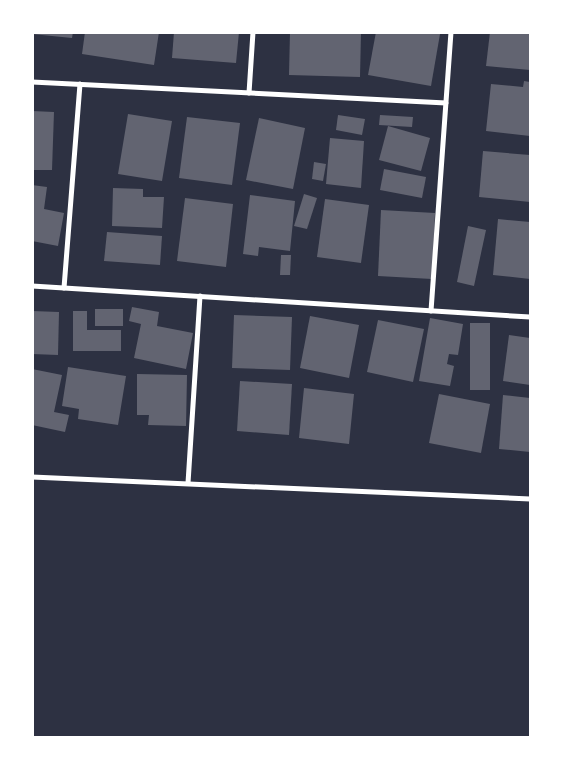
<svg xmlns="http://www.w3.org/2000/svg" width="563" height="770" font-family="'PT Serif',serif">
  <rect width="100%" height="100%" fill="#2d3142"/>
  <g fill="#626471">
    <path d="M32 32H73L72 38 32 34Z"/>
    <path d="M85 32H159L154 65 82 54Z"/>
    <path d="M174 32H239L236 63 172 58Z"/>
    <path d="M290 32H361L360 77 289 75Z"/>
    <path d="M376 32H431L440 34 431 86 368 75Z"/>
    <path d="M490 32H530V70L486 66Z"/>
    <path d="M524 81 530 82V136L486 131 491 84 523 87Z"/>
    <path d="M32 111 54 112 52 170H32Z"/>
    <path d="M128 114 172 121 162 181 118 174Z"/>
    <path d="M338 115 365 119 362 135 336 130Z"/>
    <path d="M380 115 413 117 412 127 379 125Z"/>
    <path d="M187 117 240 123 232 185 179 178Z"/>
    <path d="M259 118 305 128 293 189 246 180Z"/>
    <path d="M388 126 430 138 421 171 379 160Z"/>
    <path d="M330 138 364 141 361 188 326 184Z"/>
    <path d="M483 151 530 155V202L479 197Z"/>
    <path d="M314 162 326 164 323 181 312 179Z"/>
    <path d="M384 169 426 177 422 198 380 190Z"/>
    <path d="M32 185 47 187 44 209 64 213 58 246 32 241Z"/>
    <path d="M113 188 143 189V197H164L162 228 112 226Z"/>
    <path d="M304 194 317 198 307 229 294 226Z"/>
    <path d="M250 195 295 201 290 251 259 247 258 256 243 254Z"/>
    <path d="M185 198 233 204 226 267 177 261Z"/>
    <path d="M325 199 369 205 361 263 317 257Z"/>
    <path d="M381 210 435 213 432 279 378 276Z"/>
    <path d="M498 219 530 222V279L493 275Z"/>
    <path d="M468 226 486 230 474 286 457 282Z"/>
    <path d="M107 232 162 236 160 265 104 261Z"/>
    <path d="M281 255H291L290 275H280Z"/>
    <path d="M132 307 159 312 157 326 193 333 186 369 134 358 141 324 129 321Z"/>
    <rect x="95" y="309" width="28" height="17"/>
    <path d="M32 311 59 312 58 355 32 354Z"/>
    <path d="M73 311H87V330H121V351H73Z"/>
    <path d="M234 315 292 317 290 370 232 368Z"/>
    <path d="M310 316 359 325 349 378 300 368Z"/>
    <path d="M430 318 463 324 458 355 449 354 447 364 454 366 450 386 419 381Z"/>
    <path d="M378 320 424 329 413 382 367 372Z"/>
    <rect x="470" y="323" width="20" height="67"/>
    <path d="M509 335 530 338V385L503 381Z"/>
    <path d="M68 367 126 376 118 425 78 419 79 409 62 406Z"/>
    <path d="M32 369 62 375 54 412 69 415 65 432 32 425Z"/>
    <path d="M137 374 187 375 186 426 148 425 149 415H137Z"/>
    <path d="M240 381 292 384 289 435 237 431Z"/>
    <path d="M304 388 354 394 349 444 299 438Z"/>
    <path d="M439 394 490 404 481 453 429 443Z"/>
    <path d="M503 395 530 398V452L499 449Z"/>
  </g>
  <g fill="none" stroke-linecap="round" stroke-linejoin="round">
    <g stroke="#fff" stroke-width="5">
      <path d="M32 82 446 103"/>
      <path d="M249 93 253 32"/>
      <path d="M32 286 530 317"/>
      <path d="M64 288 80 84"/>
      <path d="M431 311 451 32"/>
      <path d="M32 477 530 499"/>
      <path d="M188 483 200 296"/>
    </g>
  </g>
  <rect width="563" height="770" fill="none" stroke="#ffffff" stroke-width="68"/>
</svg>
